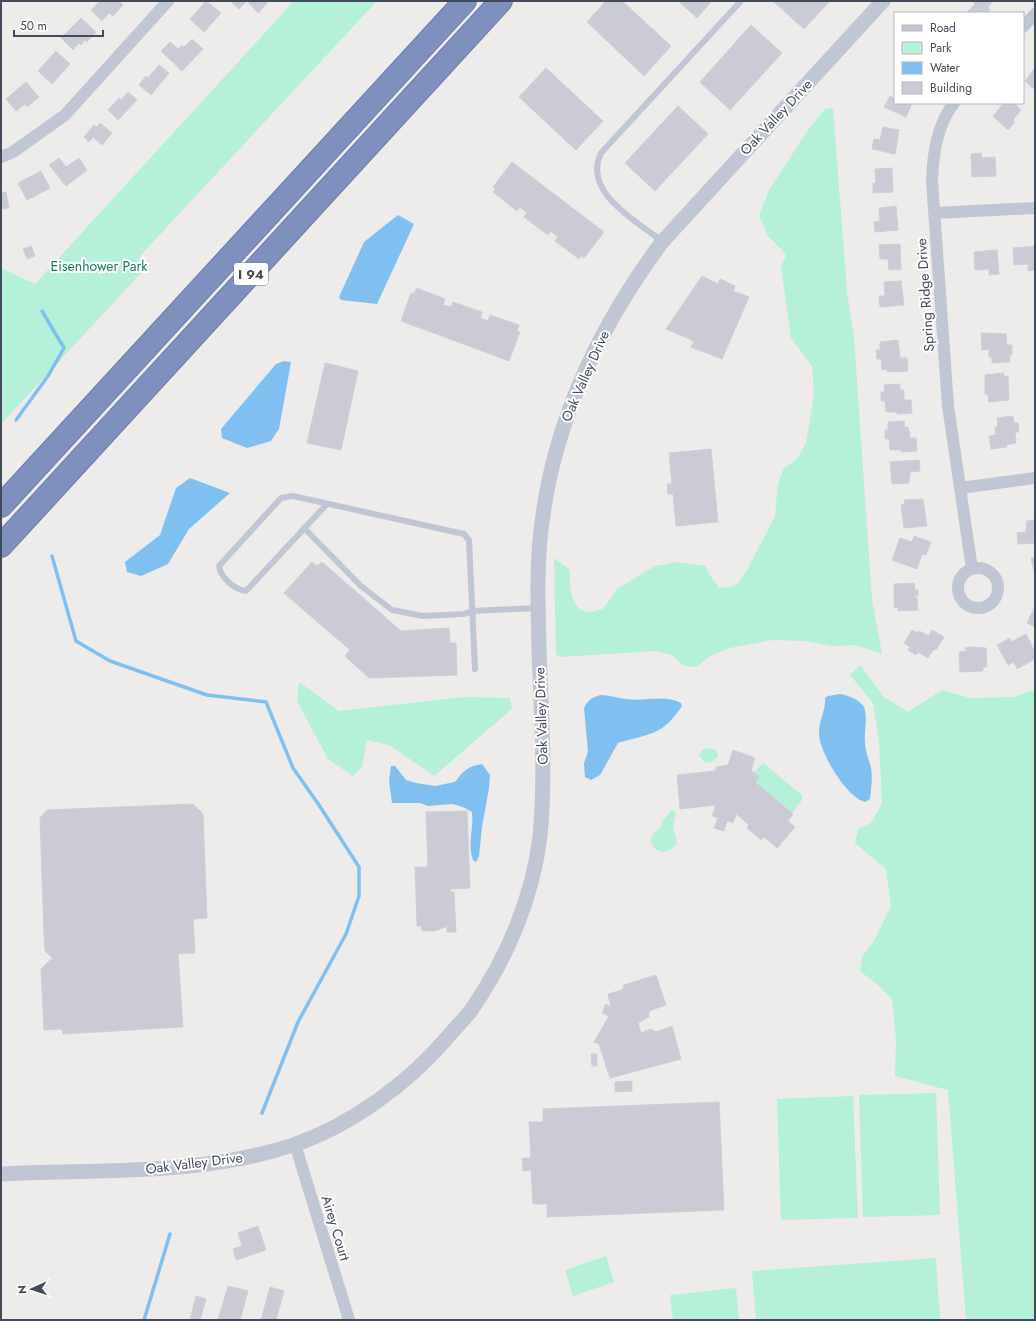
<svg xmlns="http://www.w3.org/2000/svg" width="1036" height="1321" font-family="Jost,sans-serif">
  <rect width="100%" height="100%" fill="#eeebeb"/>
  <g fill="#b5f0d8">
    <path d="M294 1H377L140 256 142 272 1 424V268L35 284Z"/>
    <path d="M833 108 847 292 854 337 872 600 882 654 856 645 832 646 803 641 773 640 730 648 710 656 697 667 684 666 672 655 655 651 560 657 556 654 554 558 570 570C570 584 569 608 587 612 591 613 598 610 603 609L617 589 655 566 678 562 705 566 711 577 719 588 731 587 739 582 747 570 775 516 778 484 784 468 797 459 806 443 814 395 812 366 791 338 781 267 786 256 782 250 768 236 759 216 769 190 808 130 825 109Z"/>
    <path d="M860 665 884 697 908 712 942 690 970 698 1015 697 1035 689V1320H966L948 1090 895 1076 896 1040 892 999 878 985 860 971 862 957 874 941 891 906 886 869 855 843 858 829 871 823 882 804 879 740 873 703 850 675Z"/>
    <path d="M299 682 339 711 464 697 510 698 512 709 434 776 389 745 367 740 362 767 353 776 328 759 297 701Z"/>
    <path d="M709 748 717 750 718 757 710 763 704 762 699 755 702 750Z"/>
    <path d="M763 763 802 795V800L792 813 755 782 759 777 754 772Z"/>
    <path d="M672 810 676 813 673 827 677 843 671 850 662 852C646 847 649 835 661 827L662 821Z"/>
    <path d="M936 1093 940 1215 863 1217 859 1095Z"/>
    <path d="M853 1096 858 1218 781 1220 777 1099Z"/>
    <path d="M606 1256 614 1282 573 1296 565 1270Z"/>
    <path d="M936 1258 940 1320H756L752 1271Z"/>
    <path d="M736 1288 739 1320H673L670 1295Z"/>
  </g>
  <g fill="#7fc0f0">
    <path d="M398 215 414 224 377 304 341 300 339 297 364 242Z"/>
    <path d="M284 361 291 362 279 429 271 441 247 448 222 438 221 429 276 364Z"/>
    <path d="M190 478 230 493 189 529 168 564 141 576 127 572 125 562 160 535 176 488Z"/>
    <path d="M840 694C848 695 860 700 864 707 868 718 864 729 865 741 865 751 869 759 871 768 873 778 871 789 870 799L865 802C847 798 818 751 819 732 819 721 826 709 825 698L828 696Z"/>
    <path d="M601 695C610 695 617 698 626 699 644 702 664 694 681 703L682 706C662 736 651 733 618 743L600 775 591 780 585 777 584 763 588 752 584 708C588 700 592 697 601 695Z"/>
    <path d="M482 764 490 775 489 788 482 827 479 856 476 862 473 860C467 844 474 829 472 812L465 808 453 804 428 806 420 803H392L389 781 391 766H395L406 780 416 783 435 786 455 782C463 771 468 766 482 764Z"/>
  </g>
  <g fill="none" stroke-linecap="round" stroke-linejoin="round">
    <g stroke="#7fc0f0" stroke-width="3.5">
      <path d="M16 420 48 376 64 348 42 311"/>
      <path d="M52 556 76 641 110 661 207 695 266 702 293 768 319 805 359 867V896L346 934 298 1022 262 1113"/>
      <path d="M144 1320 170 1234"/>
    </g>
  </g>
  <g fill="#cacbd4" stroke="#cecfd7">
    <path d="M100 1H119L123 5 113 16 109 13 102 21 91 10Z"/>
    <path d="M206 1 221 13 204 32 190 19Z"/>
    <path d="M230 1H269L258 13 247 1 239 9Z"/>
    <path d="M606 1H622L671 46 644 76 587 22Z"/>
    <path d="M678 1H712L697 18Z"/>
    <path d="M773 1H830L804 29Z"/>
    <path d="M972 1H993L988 7 990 10 987 13H970L968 11 975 4Z"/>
    <path d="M81 18 96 32 87 42 85 40 81 45 79 43 73 50 61 38Z"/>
    <path d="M751 25 782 53 730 110 700 82Z"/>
    <path d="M192 39 203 49 182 71 161 51 170 42 178 49 182 45 184 47Z"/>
    <path d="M56 51 70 64 52 84 38 71Z"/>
    <path d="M159 65 169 73 151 95 139 85 146 76 148 78Z"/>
    <path d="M546 68 603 121 576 150 519 97Z"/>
    <path d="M1035 68V90L1025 81Z"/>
    <path d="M26 82 39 97 27 107 25 104 16 111 6 99Z"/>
    <path d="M128 92 137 100 118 120 108 110 119 98 121 100Z"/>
    <path d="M890 96 895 99V103H912L906 117 884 107Z"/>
    <path d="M1014 103 1021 110 1013 120 1015 122 1008 130 993 116 1004 103Z"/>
    <path d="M678 106 708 134 655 191 625 163Z"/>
    <path d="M100 123 112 133 102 145 93 137 89 142 84 137 94 125 97 127Z"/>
    <path d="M883 127 899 130 895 154 872 149 874 139 880 140Z"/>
    <path d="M981 153 982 158 995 157 996 176 972 177 971 154Z"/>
    <path d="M59 158 66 167 79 158 87 170 66 186 49 165Z"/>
    <path d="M512 162 604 232 584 258 581 255 579 259 555 241 558 237 553 233 550 231 548 235 524 217 527 213 523 210 520 207 517 211 493 192 496 189 493 187Z"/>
    <path d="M892 168 893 192 873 193V183H876L875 169Z"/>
    <path d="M41 171 50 188 27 200 18 183Z"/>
    <path d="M6 192 9 208 1 209V193Z"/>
    <path d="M896 206 898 230 875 232 874 222 880 221 879 208Z"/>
    <path d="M900 244 901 269 889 270 888 259H880L879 245Z"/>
    <path d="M31 246 35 256 27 259 23 249Z"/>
    <path d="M1035 246V270L1028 271V264L1014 265 1013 248Z"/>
    <path d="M997 250 999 274 989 275V269L975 270 974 252Z"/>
    <path d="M702 276 718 284 720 279 735 286 733 291 749 297 722 359 691 347 694 341 666 329Z"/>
    <path d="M901 281 904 305 880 307 879 296H885L884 282Z"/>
    <path d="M417 288 445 299 443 305 451 307 453 302 482 312 480 318 483 319 488 321 490 315 519 325 517 331 520 332 509 361 401 321 411 293 414 294Z"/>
    <path d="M981 333 1006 334 1007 345H1012V355H1009L1010 362 992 363V357H989V349L982 350Z"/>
    <path d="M898 340 900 358H907L908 371 887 372V369L882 370 881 359H877L876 350H880V342Z"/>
    <path d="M325 363 358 371 341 450 307 443Z"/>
    <path d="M1004 373V377L1008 376 1009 400 989 402 988 394 985 395V375Z"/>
    <path d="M900 384V390H904V400H911L912 413 897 414V412H886L885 401H881V392H885L884 385Z"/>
    <path d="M1013 416 1014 423H1018L1019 432H1015L1016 443 1006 445 1007 447 991 449 989 436 996 435 995 427 998 426 997 418Z"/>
    <path d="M904 421 905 428 908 427 910 434 909 438H916L917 451 901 452V450H890L889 439H885V430H888V422Z"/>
    <path d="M711 449 718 522 676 526 673 494H668L667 484H672L669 453Z"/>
    <path d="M919 460 920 471 910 472 909 483 892 484 890 462Z"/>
    <path d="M923 499 927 526 904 528 901 505 905 504 904 500Z"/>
    <path d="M1035 520V543L1018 544 1017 533 1026 532 1027 521Z"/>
    <path d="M914 536 931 542 926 555 922 554 917 569 892 560 900 538 912 542Z"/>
    <path d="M1035 557V571H1034L1031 558Z"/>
    <path d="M312 562 317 566 322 562 401 631 449 628 450 643H456L457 675 369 678 345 656 350 650 284 593Z"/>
    <path d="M914 583 915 590H918V596H915V598H917L918 610 898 611V607L894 608V584Z"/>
    <path d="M1035 607V627L1027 623Z"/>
    <path d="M912 630 918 633 919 631 929 636 932 630 944 637 936 650 934 649 928 658 918 652 916 655 908 650 910 647 904 643Z"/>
    <path d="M1026 634 1035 652V659L1017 669 1014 662 1008 665 997 645 1010 638 1011 642Z"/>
    <path d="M972 647 986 648 987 667H983V671L960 672 959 652 966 651 965 648Z"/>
    <path d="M733 750 755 758 751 770 759 777 755 782 793 814 788 821 795 827 777 848 764 837 761 840 747 828 749 825 736 814 733 823 727 821 724 831 714 828 718 818 712 816 716 805 680 809 677 775 716 771V767L728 765Z"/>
    <path d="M193 804 203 814 207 918 193 919 195 953 178 954 183 1027 63 1034 62 1029 44 1030 41 969 50 960 60 959 58 934 44 935 40 818 47 810Z"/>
    <path d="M467 811 470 888 450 889 451 925 434 931H422L421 926H417L415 867H428L426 812Z"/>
    <path d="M450 892H454L456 932H447V926L451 925Z"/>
    <path d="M58 934 60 959 54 960 45 951 44 935Z"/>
    <path d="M656 975 666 1005 649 1011V1017L638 1023 641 1033 650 1029 657 1032 672 1026 681 1059 610 1078 599 1044 594 1042 609 1016 602 1013 606 1004 611 1007 608 994 622 990 624 985Z"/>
    <path d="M591 1054H597V1066H592Z"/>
    <path d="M632 1081V1091L615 1092V1082Z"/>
    <path d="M719 1102 724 1210 547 1217V1204H533L531 1170 523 1171 522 1158H531L529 1122H543V1109Z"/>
    <path d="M258 1226 266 1250 236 1260 233 1249 242 1246 238 1233Z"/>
    <path d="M228 1286 248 1291 240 1320H218Z"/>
    <path d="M270 1287 284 1291 276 1320H261Z"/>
    <path d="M196 1296 206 1299 200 1320H190Z"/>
  </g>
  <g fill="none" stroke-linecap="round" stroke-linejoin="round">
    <g stroke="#6a7baa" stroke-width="24">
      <g id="motorway">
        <path d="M1 506 465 1"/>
        <path d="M1 546 501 1"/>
      </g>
    </g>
    <g stroke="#c0c6d4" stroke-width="6">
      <path d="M662 241C636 221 582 192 601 153L741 1"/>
      <path d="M327 504 246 591C235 590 220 577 219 566L281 498 293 496 464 534 469 540 475 669"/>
      <path d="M304 528 361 586 392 610 423 616 464 614 472 611 538 608"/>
    </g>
    <g stroke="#c0c6d4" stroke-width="12">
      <path d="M1023 27 1035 14"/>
      <path d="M954 103C937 125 933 153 932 181L948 406 972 569"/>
      <path d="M1 157 13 152 65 115 168 1"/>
      <path d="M935 213 1035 208"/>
      <path d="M960 488 1035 478"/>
      <circle cx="978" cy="588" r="20"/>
      <path d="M295 1144 349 1320"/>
    </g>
    <path stroke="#c0c6d4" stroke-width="15" d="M1 1174C98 1169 200 1176 293 1145 350 1126 407 1084 446 1039 454 1029 464 1020 472 1009 507 958 533 897 540 836 546 774 541 711 539 649 538 604 536 559 543 515 557 414 602 323 662 242L883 1"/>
    <use href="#motorway" stroke="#7f90be" stroke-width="22"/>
  </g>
  <g text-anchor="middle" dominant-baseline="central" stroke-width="4" stroke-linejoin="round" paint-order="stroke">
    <rect fill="#fff" stroke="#7b808b" stroke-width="1" x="234" y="263" width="34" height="22" rx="3"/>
    <g font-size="13" font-weight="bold" fill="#434a59">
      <text x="251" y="274">I 94</text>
    </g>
    <g font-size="14" fill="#434a59" stroke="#fff">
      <text transform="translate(776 117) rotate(-47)">Oak Valley Drive</text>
      <text transform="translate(925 295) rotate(-94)">Spring Ridge Drive</text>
      <text transform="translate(585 376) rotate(-66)">Oak Valley Drive</text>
      <text transform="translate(541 716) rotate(-92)">Oak Valley Drive</text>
      <text transform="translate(194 1163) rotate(-7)">Oak Valley Drive</text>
      <text transform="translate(336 1228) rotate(73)">Airey Court</text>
    </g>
    <g font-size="14" fill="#117d5e" stroke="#fff">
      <text x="99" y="266">Eisenhower Park</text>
    </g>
  </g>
  <rect width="1036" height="1321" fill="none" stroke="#434a59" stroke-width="4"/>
  <rect x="894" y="12" width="130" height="92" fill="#ffffff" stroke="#b4b7bd"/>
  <rect x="902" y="25" width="20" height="6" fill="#c0c6d4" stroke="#b4b7bd"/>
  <text x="930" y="32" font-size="12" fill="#434a59">Road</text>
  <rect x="902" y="42" width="20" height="12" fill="#b5f0d8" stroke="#b4b7bd"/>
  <text x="930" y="52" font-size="12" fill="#434a59">Park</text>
  <rect x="902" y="62" width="20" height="12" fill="#7fc0f0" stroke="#b4b7bd"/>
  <text x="930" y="72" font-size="12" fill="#434a59">Water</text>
  <rect x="902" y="82" width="20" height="12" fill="#cacbd4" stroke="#b4b7bd"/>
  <text x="930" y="92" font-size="12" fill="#434a59">Building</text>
  <g transform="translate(32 1289) rotate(267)" stroke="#ffffff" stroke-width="3" paint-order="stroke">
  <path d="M0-3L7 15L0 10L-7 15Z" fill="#434a59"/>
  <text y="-6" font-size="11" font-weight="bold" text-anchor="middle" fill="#434a59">N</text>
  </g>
  <path d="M14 30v6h89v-6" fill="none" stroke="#434a59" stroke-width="2"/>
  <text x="20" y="30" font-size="12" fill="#434a59" stroke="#ffffff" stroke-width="3" paint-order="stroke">50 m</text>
</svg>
